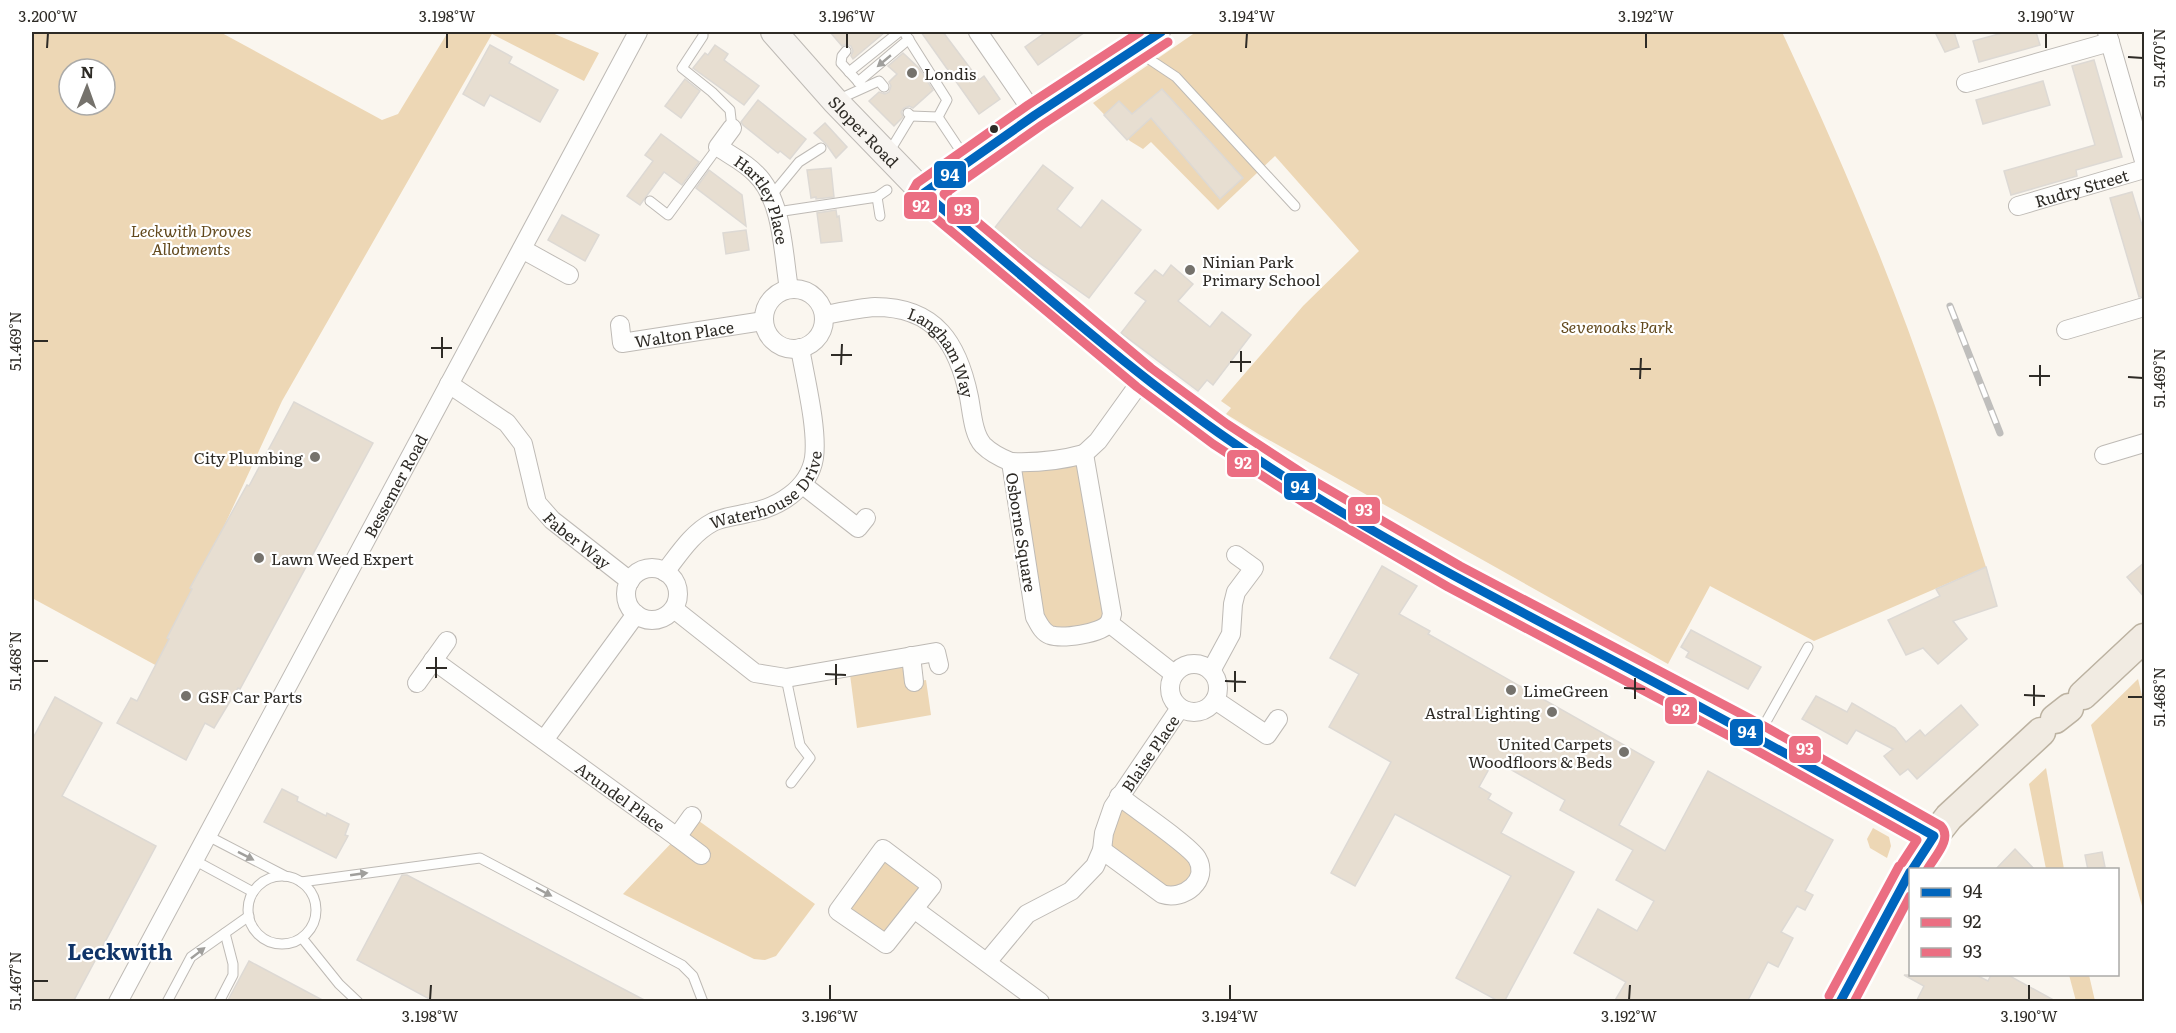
<svg xmlns="http://www.w3.org/2000/svg" width="2176" height="1033" font-family="Literata,serif">
  <rect width="100%" height="100%" fill="#faf6ef"/>
  <g fill="#edd7b5" fill-rule="evenodd">
    <path d="M32 32H220L382 120 398 114 448 32H550L599 53 584 81 492 34 282 401 159 667 32 598ZM69 69H105V105H69Z"/>
    <path d="M1196 32H1782C1839 154 1892 278 1935 406 1953 460 1969 514 1986 567L1814 641 1710 586 1668 664 1260 435 1226 414 1231 408 1221 401 1303 306 1359 251 1275 156 1218 210 1151 142 1143 149 1130 141 1093 103Z"/>
    <path d="M1084 454 1110 602 1099 631 1041 629 1011 462Z"/>
    <path d="M911 656 914 682 926 680 931 715 857 728 849 667Z"/>
    <path d="M2138 679 2144 704V913L2091 725Z"/>
    <path d="M2046 768 2064 869H2046L2029 784Z"/>
    <path d="M1119 796 1200 867 1179 896 1102 850Z"/>
    <path d="M692 816 815 904 776 956 765 960 754 959 623 894 677 837Z"/>
    <path d="M1873 828 1889 837 1891 846 1887 858 1870 848 1867 839Z"/>
    <path d="M883 849 932 886 886 944 838 911Z"/>
    <path d="M2069 975H2089L2095 1001H2076Z"/>
  </g>
  <g fill="#e7ded1" stroke="#ddd9d4" stroke-width="1.5">
    <path d="M830 32H885L853 59 851 56 853 51 851 46 846 44 842 46Z"/>
    <path d="M921 32H943L979 80 984 76 1000 99 979 114Z"/>
    <path d="M1046 32H1085L1038 65 1025 47Z"/>
    <path d="M1935 32H1954L1959 47 1945 52Z"/>
    <path d="M2006 32H2036L2040 45 1979 62 1973 41Z"/>
    <path d="M490 45 512 57 509 63 558 90 540 122 490 95 484 106 463 94Z"/>
    <path d="M715 45 728 54 724 60 759 86 744 105 693 68 705 53 708 55Z"/>
    <path d="M903 53 919 68 933 90 913 108 909 106 904 108 901 112 903 117 894 126 869 101 879 92 885 94 889 92 891 86 889 82 897 74 888 66Z"/>
    <path d="M2094 60 2122 157 2076 170 2077 176 2011 195 2004 171 2095 145 2072 66Z"/>
    <path d="M685 79 700 91 681 118 665 106Z"/>
    <path d="M2043 81 2050 105 1983 124 1976 100Z"/>
    <path d="M1162 89 1243 178 1220 199 1151 118 1127 140 1104 115 1119 101 1132 114Z"/>
    <path d="M758 100 806 139 790 159 780 151 778 153 743 125 741 122Z"/>
    <path d="M825 123 847 147 836 158 826 144 814 133Z"/>
    <path d="M661 134 699 162 682 185 664 172 640 205 627 196 653 161 645 155Z"/>
    <path d="M1043 165 1073 188 1057 209 1081 228 1102 200 1141 230 1089 298 993 230Z"/>
    <path d="M831 168 834 197 816 199V197L811 198 807 170Z"/>
    <path d="M709 170 742 195 746 226 696 188Z"/>
    <path d="M2132 192 2145 235V296L2139 297 2110 198Z"/>
    <path d="M836 210 837 217 839 216 842 241 821 243 817 213Z"/>
    <path d="M562 215 599 235 585 261 548 240Z"/>
    <path d="M746 230 749 250 726 254 723 233Z"/>
    <path d="M1171 265 1193 284 1178 301 1210 327 1222 312 1251 335 1213 385 1207 380 1198 391 1121 333 1146 301 1135 293 1155 270 1163 276Z"/>
    <path d="M294 402 373 443 240 689 238 688 214 728 205 723 186 760 117 723 131 698 137 701 169 639 167 638 192 589 190 588 247 485 249 486Z"/>
    <path d="M2145 562V598L2127 577Z"/>
    <path d="M1382 566 1417 586 1399 614 1430 631 1428 634 1654 762 1619 825 1665 851 1708 771 1833 840 1805 891 1813 895 1805 910 1797 906 1781 932 1793 938 1778 967 1768 962 1747 1002H1614L1626 982 1574 953 1598 909 1637 931 1654 901 1616 880 1633 850 1560 810 1565 800 1494 760 1479 787 1491 794 1488 799 1512 813 1501 833 1574 872 1504 1002H1500L1456 978 1511 876 1395 814 1355 886 1331 873 1391 762 1329 727 1359 674 1330 658Z"/>
    <path d="M1986 567 1997 606 1953 621 1967 639 1938 664 1923 648 1906 655 1888 620 1940 596 1936 589Z"/>
    <path d="M1691 630 1761 667 1748 689 1686 657 1689 652 1681 647Z"/>
    <path d="M1816 696 1847 712 1852 703 1895 728 1906 742 1920 730 1925 736 1961 705 1978 725 1917 779 1908 769 1900 775 1884 756 1893 749 1856 730 1847 744 1802 719Z"/>
    <path d="M55 697 102 723 62 796 156 846 73 1002H32V740Z"/>
    <path d="M282 789 298 797 297 801 326 816 327 813 349 824 345 835 348 836 336 858 264 822Z"/>
    <path d="M2015 849 2035 870H1995Z"/>
    <path d="M2102 852 2105 867 2088 870 2085 855Z"/>
    <path d="M402 875H407L648 1002H435L357 960Z"/>
    <path d="M249 961 326 1002H227Z"/>
    <path d="M1904 975H1976L1988 981 1991 975H2008L2057 1002H1916L1924 986Z"/>
  </g>
  <g fill="none" stroke-linecap="round" stroke-linejoin="round">
    <g stroke="#bebab5" stroke-width="11">
      <g id="lane">
        <path d="M703 32V36L682 68 712 92 730 110 732 128"/>
        <path d="M904 32 947 100 938 117"/>
        <path d="M1134 49 1176 77 1295 206"/>
        <path d="M846 51 842 56 841 63 863 87"/>
        <path d="M849 72 899 32"/>
        <path d="M858 82 909 39"/>
        <path d="M837 100 879 81 884 87"/>
        <path d="M911 116 938 117 968 162"/>
        <path d="M888 154 911 116 908 113"/>
        <path d="M771 196 799 162 821 148"/>
        <path d="M877 197 887 190"/>
        <path d="M650 201 668 215 718 147"/>
        <path d="M777 212 877 197 880 216"/>
        <path d="M786 678 800 745 810 758 791 783"/>
        <path d="M1758 736 1808 647"/>
        <path d="M208 836 285 876"/>
        <path d="M194 860 253 892"/>
        <circle cx="282" cy="910" r="34"/>
        <path d="M301 882 480 858 682 965 693 976 703 1002"/>
        <path d="M302 938 339 984 358 1002"/>
        <path d="M167 1002 191 957 249 916"/>
        <path d="M219 1002 233 975V964L225 933"/>
      </g>
    </g>
    <g stroke="#bebab5" stroke-width="20">
      <g id="street">
        <path d="M978 32 1035 115"/>
        <path d="M2107 32 2144 161"/>
        <path d="M1966 83 2110 42"/>
        <path id="s1" d="M732 128 718 147C730 155 746 163 756 174 783 200 783 254 789 289"/>
        <path d="M924 193 1035 115 1161 32"/>
        <path id="s2" d="M2018 206 2144 169"/>
        <path d="M522 249 569 275"/>
        <circle cx="794" cy="319" r="30"/>
        <path id="s3" d="M825 315C841 312 859 308 875 307 936 307 958 344 969 397 972 412 973 434 983 445 991 453 1001 458 1011 462"/>
        <path id="s4" d="M620 325 622 343 764 321"/>
        <path d="M2066 330 2144 307"/>
        <path id="s5" d="M449 384 507 423 523 444 537 503 552 520 630 581"/>
        <path d="M1084 454 1112 614C1111 617 1111 620 1109 623 1101 634 1062 639 1050 635 1042 632 1039 624 1035 617L1011 462C1037 463 1059 461 1084 454Z"/>
        <path d="M1084 454 1098 441 1144 377"/>
        <path d="M2104 455 2144 443"/>
        <path d="M803 485 858 528 866 518"/>
        <circle cx="652" cy="594" r="26"/>
        <path id="s6" d="M665 572C679 554 692 533 713 522 723 517 737 516 748 513 778 508 809 489 814 458 818 429 805 378 800 348"/>
        <path d="M674 609 755 673 786 678 936 652 939 665"/>
        <path d="M1109 623 1174 674"/>
        <path d="M911 656 914 682"/>
        <path id="s7" d="M433 660 677 837 692 816"/>
        <circle cx="1194" cy="688" r="24"/>
        <path d="M1211 671 1231 634 1233 604 1236 592 1254 568 1236 555"/>
        <path d="M417 683 447 641"/>
        <path d="M1215 700 1267 735 1278 719"/>
        <path d="M544 740 636 614"/>
        <path d="M677 837 701 855"/>
        <path d="M883 849 932 886 886 944 838 911Z"/>
        <path d="M1102 850 1162 894C1184 901 1210 880 1197 858 1189 845 1134 808 1119 796"/>
        <path d="M914 909 1040 1002"/>
        <path id="s8" d="M987 962 1027 914 1071 891 1095 866 1102 850 1104 833 1113 807 1180 708"/>
        <path id="s9" d="M118 1002 638 32"/>
      </g>
    </g>
    <g stroke="#bebab5" stroke-width="28">
      <g id="secondary">
        <path id="s10" d="M774 32 835 101 924 193 1102 343 1220 434 1313 494 1454 576 1758 737 1934 836"/>
      </g>
    </g>
    <g stroke="#bcb2a1" stroke-width="31">
      <g id="primary">
        <path d="M2083 695 2144 638"/>
        <path d="M2055 719 2069 708"/>
        <path d="M1912 870 1934 836 1949 817 2041 732"/>
        <path d="M1840 1002 1910 872"/>
      </g>
    </g>
    <use href="#lane" stroke="#fefefd" stroke-width="9"/>
    <use href="#street" stroke="#fefefd" stroke-width="18"/>
    <use href="#secondary" stroke="#f7f4f0" stroke-width="26"/>
    <use href="#primary" stroke="#f1ebe2" stroke-width="28"/>
    <g stroke="#bfbebc" stroke-width="7">
      <path id="rail" d="M1950 306 2000 433"/>
    </g>
    <use href="#rail" stroke="#fff" stroke-width="4.5" stroke-dasharray="14" stroke-linecap="butt"/>
    <g stroke="#fff" stroke-width="14">
      <g id="bus-1">
        <path d="M1161 32 1035 115 924 193C1021 274 1116 360 1219 433 1333 514 1461 580 1584 645 1702 707 1818 771 1934 836L1912 870"/>
        <path d="M1840 1002 1910 872"/>
      </g>
    </g>
    <g stroke="#fff" stroke-width="14">
      <g id="bus-2">
        <path d="M1140 32 1028 105 917 183 912 192 915 201 1137 387 1213 444 1306 504 1448 587 1752 748 1917 840 1902 863"/>
        <path d="M1854 1002 1910 896"/>
      </g>
    </g>
    <g stroke="#fff" stroke-width="14">
      <g id="bus-3">
        <path d="M1168 42 1042 125 944 194 1151 368 1227 424 1319 484 1460 566 1764 726 1941 826C1953 839 1934 857 1927 870"/>
        <path d="M1829 996 1899 866"/>
      </g>
    </g>
    <use href="#bus-1" stroke="#0065bd" stroke-width="9"/>
    <use href="#bus-2" stroke="#eb6e82" stroke-width="9"/>
    <use href="#bus-3" stroke="#eb6e82" stroke-width="9"/>
  </g>
  <defs><path id="oneway-solid" d="M-6-.8H1V-3.2L6.5 0L1 3.2V.8H-6Z" transform="scale(1.5)"/></defs>
  <g fill="#a09f9c">
    <use href="#oneway-solid" transform="translate(884 61) rotate(140)"/>
    <use href="#oneway-solid" transform="translate(246 856) rotate(27)"/>
    <use href="#oneway-solid" transform="translate(359 874) rotate(-8)"/>
    <use href="#oneway-solid" transform="translate(544 892) rotate(28)"/>
    <use href="#oneway-solid" transform="translate(198 953) rotate(-38)"/>
  </g>
  <path fill="none" stroke="#2e2b26" stroke-width="2" d="M47 48 48 33M447 48V33M847 48V33M1246 48 1247 33M1646 48V33M2046 48V33M2128 57 2143 58M33 341H48M431 348H452M831 355H852M442 358V337M1230 362H1251M841 365 842 344M1630 369H1651M1241 372V351M2029 376H2050M2128 377 2143 378M1640 379 1641 358M2040 386V365M33 661H48M426 668H447M825 674 846 675M436 678V657M1225 681 1246 682M836 685V664M1624 688 1645 689M1235 692V671M2024 695 2045 696M2128 697H2143M1635 699V678M2034 706V685M33 981H48M430 1000 431 985M830 1000V985M1230 1000V985M1629 1000 1630 985M2029 1000V985"/>
  <g fill="#75726c" stroke="#fff" stroke-width="2">
    <circle cx="912" cy="73" r="6"/>
    <circle cx="1190" cy="270" r="6"/>
    <circle cx="315" cy="457" r="6"/>
    <circle cx="259" cy="558" r="6"/>
    <circle cx="1511" cy="690" r="6"/>
    <circle cx="186" cy="696" r="6"/>
    <circle cx="1552" cy="712" r="6"/>
    <circle cx="1624" cy="752" r="6"/>
  </g>
  <circle fill="#2e2b26" stroke="#fff" stroke-width="2" cx="994" cy="129" r="5"/>
  <g text-anchor="middle" dominant-baseline="central" stroke-width="4.5" stroke-linejoin="round" paint-order="stroke">
    <g font-size="16" fill="#2e2b26" stroke="#fff" text-anchor="start">
      <text x="924" y="73">Londis</text>
      <text x="1202" y="261">Ninian Park<tspan x="1202" dy="18">Primary School</tspan></text>
      <text x="303" y="457" text-anchor="end">City Plumbing</text>
      <text x="271" y="558">Lawn Weed Expert</text>
      <text x="1523" y="690">LimeGreen</text>
      <text x="198" y="696">GSF Car Parts</text>
      <text x="1540" y="712" text-anchor="end">Astral Lighting</text>
      <text x="1612" y="743" text-anchor="end">United Carpets<tspan x="1612" dy="18">Woodfloors &amp; Beds</tspan></text>
    </g>
    <g font-size="16" fill="#2e2b26" stroke="#fff">
      <text stroke="none"><textPath href="#s10" startOffset="134">Sloper Road</textPath></text>
      <text stroke="none"><textPath href="#s2" startOffset="66">Rudry Street</textPath></text>
      <text stroke="none"><textPath href="#s1" startOffset="96">Hartley Place</textPath></text>
      <text stroke="none"><textPath href="#s4" startOffset="81">Walton Place</textPath></text>
      <text stroke="none"><textPath href="#s3" startOffset="140">Langham Way</textPath></text>
      <text stroke="none"><textPath href="#s9" startOffset="586">Bessemer Road</textPath></text>
      <text stroke="none"><textPath href="#s6" startOffset="136">Waterhouse Drive</textPath></text>
      <text transform="translate(1022 532) rotate(81)">Osborne Square</text>
      <text stroke="none"><textPath href="#s5" startOffset="212">Faber Way</textPath></text>
      <text stroke="none"><textPath href="#s8" startOffset="274">Blaise Place</textPath></text>
      <text stroke="none"><textPath href="#s7" startOffset="232">Arundel Place</textPath></text>
    </g>
    <g font-size="16" font-style="italic" fill="#62491d" stroke="#fff">
      <text x="191" y="230">Leckwith Droves<tspan x="191" dy="18">Allotments</tspan></text>
      <text x="1617" y="326">Sevenoaks Park</text>
    </g>
    <g font-size="22" font-weight="bold" fill="#103468" stroke="#fff">
      <text x="120" y="950">Leckwith</text>
    </g>
  </g>
  <g stroke="#fff" stroke-width="2">
    <rect x="933" y="160" width="34" height="29" rx="6" fill="#0065bd"/>
    <rect x="903" y="191" width="35" height="29" rx="6" fill="#eb6e82"/>
    <rect x="946" y="196" width="34" height="29" rx="6" fill="#eb6e82"/>
    <rect x="1226" y="449" width="34" height="29" rx="6" fill="#eb6e82"/>
    <rect x="1283" y="472" width="34" height="29" rx="6" fill="#0065bd"/>
    <rect x="1347" y="496" width="34" height="29" rx="6" fill="#eb6e82"/>
    <rect x="1664" y="696" width="34" height="29" rx="6" fill="#eb6e82"/>
    <rect x="1729" y="718" width="35" height="29" rx="6" fill="#0065bd"/>
    <rect x="1788" y="735" width="34" height="29" rx="6" fill="#eb6e82"/>
  </g>
  <g font-size="16" text-anchor="middle" font-weight="bold" fill="#fff">
    <text x="950" y="181">94</text>
    <text x="921" y="212">92</text>
    <text x="963" y="216">93</text>
    <text x="1243" y="469">92</text>
    <text x="1300" y="493">94</text>
    <text x="1364" y="516">93</text>
    <text x="1681" y="716">92</text>
    <text x="1747" y="738">94</text>
    <text x="1805" y="755">93</text>
  </g>
  <rect width="2176" height="1033" fill="none" stroke="#ffffff" stroke-width="66"/>
  <rect x="1909" y="868" width="210" height="108" fill="#ffffff" stroke="#abaaa8" stroke-width="1.5"/>
  <rect x="1921" y="888" width="30" height="9" fill="#0065bd" stroke="#abaaa8" stroke-width="1.5"/>
  <text x="1963" y="898" font-size="18" fill="#2e2b26">94</text>
  <rect x="1921" y="918" width="30" height="9" fill="#eb6e82" stroke="#abaaa8" stroke-width="1.5"/>
  <text x="1963" y="928" font-size="18" fill="#2e2b26">92</text>
  <rect x="1921" y="948" width="30" height="9" fill="#eb6e82" stroke="#abaaa8" stroke-width="1.5"/>
  <text x="1963" y="958" font-size="18" fill="#2e2b26">93</text>
  <g transform="translate(87 87) rotate(1)"><circle r="28" fill="#ffffff" stroke="#abaaa8" stroke-width="1.5"/>
  <path d="M0-4.5L10 22L0 15L-10 22Z" fill="#75726c"/>
  <text y="-9" font-size="16" font-weight="bold" text-anchor="middle" fill="#2e2b26">N</text>
  </g>
  <rect x="33" y="33" width="2110" height="967" fill="none" stroke="#2e2b26" stroke-width="2"/>
  <g font-size="15" text-anchor="middle" fill="#2e2b26">
    <text x="48" y="22">3.200°W</text>
    <text x="447" y="22">3.198°W</text>
    <text x="847" y="22">3.196°W</text>
    <text x="1247" y="22">3.194°W</text>
    <text x="1646" y="22">3.192°W</text>
    <text x="2046" y="22">3.190°W</text>
    <text transform="translate(2160 58) rotate(-90)" y="5">51.470°N</text>
    <text transform="translate(16 341) rotate(-90)" y="5">51.469°N</text>
    <text transform="translate(2160 378) rotate(-90)" y="5">51.469°N</text>
    <text transform="translate(16 661) rotate(-90)" y="5">51.468°N</text>
    <text transform="translate(2160 697) rotate(-90)" y="5">51.468°N</text>
    <text transform="translate(16 981) rotate(-90)" y="5">51.467°N</text>
    <text x="430" y="1022">3.198°W</text>
    <text x="830" y="1022">3.196°W</text>
    <text x="1230" y="1022">3.194°W</text>
    <text x="1629" y="1022">3.192°W</text>
    <text x="2029" y="1022">3.190°W</text>
  </g>
</svg>
